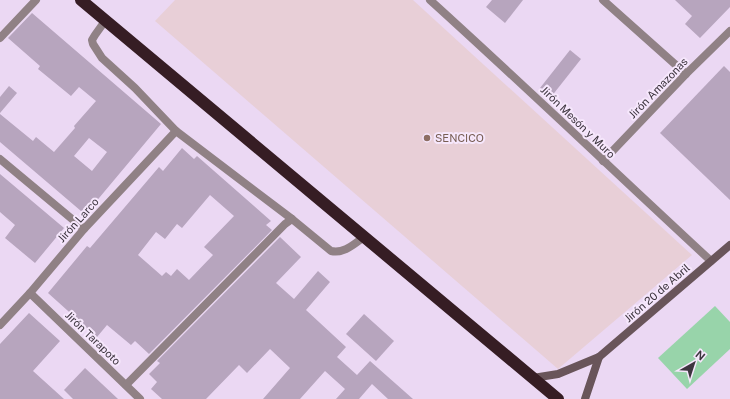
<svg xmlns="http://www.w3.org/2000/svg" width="730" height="399" font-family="'Public Sans',sans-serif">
  <rect width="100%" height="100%" fill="#ebd8f3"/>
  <path fill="#e8cfd7" d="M175 0H413L692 255 558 369 155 21Z"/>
  <path fill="#98d4aa" d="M715 306 730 322V349L687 389 658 358Z"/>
  <g fill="#b7a5be" fill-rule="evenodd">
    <path d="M492 0H523L505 23 486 7Z"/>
    <path d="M675 0H730V7L700 38 685 24 692 16Z"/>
    <path d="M32 13 161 124 89 210 81 211 0 142V114L33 141 36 137 54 152 75 128 74 126 96 101 79 87 71 96 38 69 40 66 8 38ZM89 138 107 152 92 171 74 156Z"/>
    <path d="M570 50 581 59 551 97 540 88Z"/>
    <path d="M724 66 730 72V200L660 133Z"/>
    <path d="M9 86 17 93 0 113V97Z"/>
    <path d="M182 148 194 159 197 156 271 221 266 225 272 230 149 354 135 341 131 345 107 325 97 337 48 293 87 246 90 248 159 167 163 171ZM210 195 234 216 204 247 213 255 189 280 177 269 171 276 166 272 162 276 138 255 156 232 165 239 177 224 182 228Z"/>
    <path d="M0 174 64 228 35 263 5 238 15 225 0 212Z"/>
    <path d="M280 237 301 257 276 283 294 299 318 271 330 282 306 310 346 347 337 357 357 375 370 361 413 399H388L372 384 359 399H336L345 389 325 371 300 399H263L290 368 270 349 247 373 239 365 206 399H162L151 389 157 382 149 374 160 363 157 361Z"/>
    <path d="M29 313 60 341 33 371 64 399H0V344Z"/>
    <path d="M364 314 394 341 376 361 346 334Z"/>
    <path d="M85 368 118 399H73L64 390Z"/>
  </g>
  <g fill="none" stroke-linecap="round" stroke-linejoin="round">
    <path stroke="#908185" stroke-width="8" d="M603 0 686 74"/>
    <g stroke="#908185" stroke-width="8">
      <path d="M430 0C525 86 617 174 711 261"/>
      <path d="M105 21 95 35 92 40 93 44 102 58 135 88 176 131 292 219 331 251C344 254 354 244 364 237"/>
      <path d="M0 38 36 0"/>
      <path d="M0 159 84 229"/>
      <path d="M603 161 686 74 730 31"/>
      <path d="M30 293 140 399"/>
      <path d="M0 325 30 293 84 229 176 131"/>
      <path d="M126 385 285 224 292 219"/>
    </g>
    <g stroke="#69555a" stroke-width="8">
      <path d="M533 378 558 374 599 357 730 245"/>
      <path d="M585 399 599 357"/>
    </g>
    <path stroke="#361d24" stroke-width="12" d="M81 0 558 399"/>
  </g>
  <circle fill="#8d6e63" stroke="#f6e7fc" stroke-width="1.5" cx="427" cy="138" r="4"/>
  <g text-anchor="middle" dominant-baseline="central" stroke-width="4" stroke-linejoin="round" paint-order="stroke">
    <g font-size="11" fill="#3d353f" stroke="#f6e7fc">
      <text transform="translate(658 88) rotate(-46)">Jirón Amazonas</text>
      <text transform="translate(578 122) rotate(44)">Jirón Mesón y Muro</text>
      <text transform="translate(78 220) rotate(-48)">Jirón Larco</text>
      <text transform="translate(657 293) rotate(-41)">Jirón 20 de Abril</text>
      <text transform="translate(93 338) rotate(44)">Jirón Tarapoto</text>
    </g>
    <g font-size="11" fill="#785e54" stroke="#f6e7fc" text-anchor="start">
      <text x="435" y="138">SENCICO</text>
    </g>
  </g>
  <g transform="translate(694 363) rotate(39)" stroke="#f6e7fc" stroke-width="3" paint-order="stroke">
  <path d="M0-3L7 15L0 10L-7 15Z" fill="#3d353f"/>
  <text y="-6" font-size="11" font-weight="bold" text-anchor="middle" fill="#3d353f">N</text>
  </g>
</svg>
